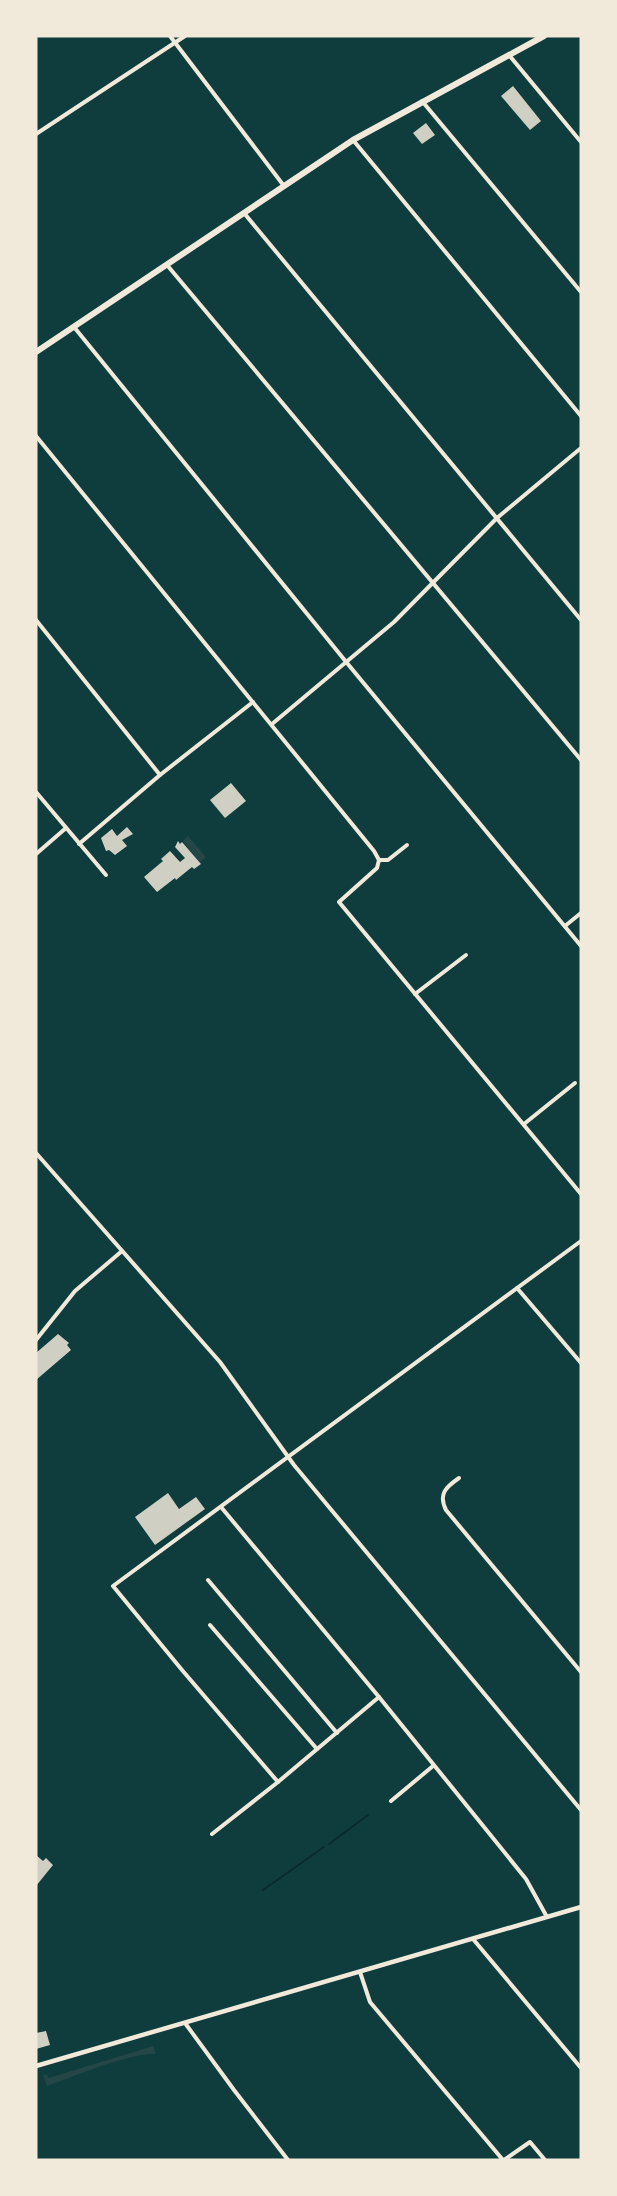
<svg xmlns="http://www.w3.org/2000/svg" width="617" height="2196" font-family="'Open Sans',sans-serif">
  <rect width="100%" height="100%" fill="#0f3d3e"/>
  <g fill="#244646">
    <path d="M188 836 206 857 200 862 183 841Z"/>
    <path d="M153 2046 156 2054C131 2052 72 2077 47 2086L43 2075 46 2074 49 2078Z"/>
  </g>
  <g fill="none" stroke-linecap="round" stroke-linejoin="round">
    <g stroke="#0a2a2b" stroke-width="2">
      <path d="M329 1844 368 1815"/>
      <path d="M263 1890 324 1847"/>
    </g>
  </g>
  <g fill="#cfcfc3">
    <path d="M513 86 541 121 530 130 501 96Z"/>
    <path d="M426 123 435 135 422 144 413 133Z"/>
    <path d="M231 783 246 801 225 818 210 800Z"/>
    <path d="M127 827 133 834 122 840 127 846 115 855 109 850 106 851 101 838 112 829 117 836Z"/>
    <path d="M178 841 180 844 182 842 201 864 194 869 192 867 176 880 175 878 157 892 144 877 163 861 161 859 170 851 180 862 185 858 175 847Z"/>
    <path d="M58 1334 69 1343 67 1345 71 1350 36 1380V1353Z"/>
    <path d="M168 1493 179 1509 196 1497 205 1509 155 1545 135 1517Z"/>
    <path d="M36 1855 43 1861 46 1858 53 1865 36 1886Z"/>
    <path d="M46 2031 50 2045 36 2049V2033Z"/>
  </g>
  <g fill="none" stroke-linecap="round" stroke-linejoin="round">
    <g stroke="#f1e9da" stroke-width="4">
      <path d="M170 36 284 186"/>
      <path d="M509 55 581 142"/>
      <path d="M422 101 581 292"/>
      <path d="M36 134 185 36"/>
      <path d="M353 140 581 416"/>
      <path d="M244 213 581 620"/>
      <path d="M167 265 581 760"/>
      <path d="M74 327 347 663 581 946"/>
      <path d="M36 436 374 851 379 860 377 868 339 902 581 1194"/>
      <path d="M36 620 160 775"/>
      <path d="M272 724 394 622 497 518 581 448"/>
      <path d="M36 792 106 875"/>
      <path d="M79 844 160 775 253 702"/>
      <path d="M36 854 66 828"/>
      <path d="M379 860H388L407 845"/>
      <path d="M565 926 581 913"/>
      <path d="M415 994 466 955"/>
      <path d="M524 1124 575 1083"/>
      <path d="M36 1153 220 1362 294 1465 581 1810"/>
      <path d="M517 1288 581 1363"/>
      <path d="M36 1340 75 1291 122 1251"/>
      <path d="M459 1478C446 1487 438 1494 446 1510L581 1672"/>
      <path d="M221 1507 379 1697 526 1879 547 1917"/>
      <path d="M208 1580 337 1733"/>
      <path d="M210 1625 317 1749"/>
      <path d="M278 1782 182 1670 113 1586 581 1241"/>
      <path d="M391 1801 433 1766"/>
      <path d="M212 1834 278 1782 379 1697"/>
      <path d="M473 1939 581 2068"/>
      <path d="M360 1972 370 2002 503 2160"/>
      <path d="M185 2023 234 2090 288 2160"/>
      <path d="M504 2160 530 2142 545 2160"/>
    </g>
    <path stroke="#f1e9da" stroke-width="4.5" d="M36 2066 581 1907"/>
    <path stroke="#f1e9da" stroke-width="6" d="M36 352 353 140 544 36"/>
  </g>
  <rect width="617" height="2196" fill="none" stroke="#f1e9da" stroke-width="75"/>
</svg>
